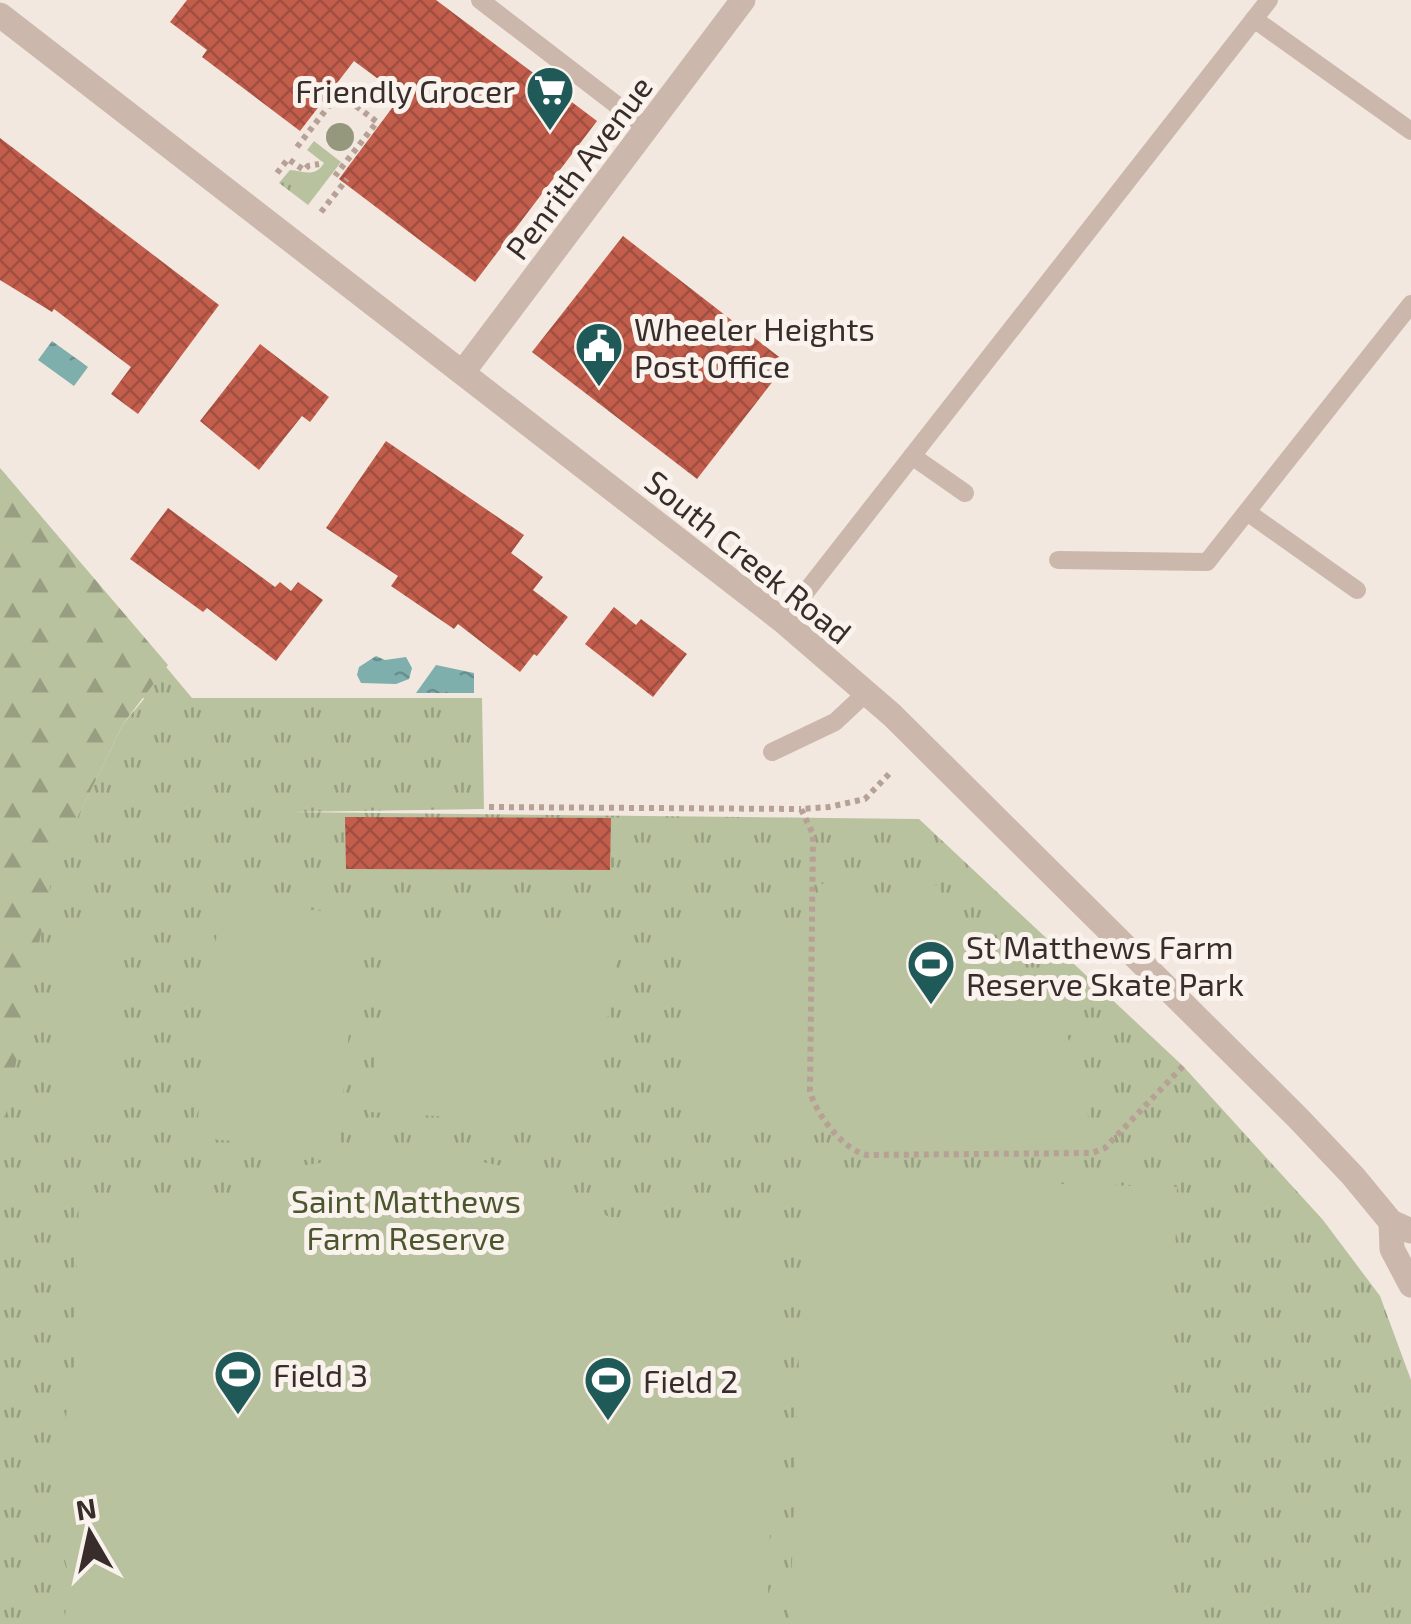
<svg xmlns="http://www.w3.org/2000/svg" width="1411" height="1624" font-family="'Exo 2',sans-serif">
  <defs>
    <pattern id="grass-tufts" width="24" height="20" patternUnits="userSpaceOnUse" patternTransform="scale(2.5)"><rect width="24" height="20" fill="#b9c29f"/><path d="M3 7l-1-3M5 7V3M7 7l1-3M15 17l-1-3M17 17v-4M19 17l1-3" fill="none" stroke="#979e82"/></pattern>
    <pattern id="forest-firs" width="22" height="20" patternUnits="userSpaceOnUse" patternTransform="scale(2.5)"><rect width="22" height="20" fill="#b9c29f"/><path d="M5 1l3.5 6h-7zM16 11l3.5 6h-7z" fill="#979e82"/></pattern>
    <pattern id="water-ripples" width="26" height="14" patternUnits="userSpaceOnUse" patternTransform="scale(2.5)"><rect width="26" height="14" fill="#7eafad"/><path d="M2 4q2-2 4 0t4 0M15 11q2-2 4 0t4 0" fill="none" stroke="#688f8d"/></pattern>
    <pattern id="building-cross-hatch" width="8" height="8" patternUnits="userSpaceOnUse" patternTransform="scale(2.5)"><rect width="8" height="8" fill="#c45e4c"/><path d="M0 0l8 8M0 8l8-8" fill="none" stroke="#a04e3f"/></pattern>
  </defs>
  <rect width="100%" height="100%" fill="#f2e8df"/>
  <g fill="url(#grass-tufts)">
    <path d="M314 141 341 162 308 205 279 183 290 170C304 171 315 178 324 163L307 150Z"/>
    <path d="M0 468 192 698H482L484 809 292 812 919 819 1183 1066 1323 1220 1380 1296 1411 1380V1624H0V810H81L123 724 144 699Z"/>
  </g>
  <path fill="url(#forest-firs)" d="M0 468 168 665 123 724 54 866 0 1145Z"/>
  <g fill="#b9c29f">
    <path d="M847 882 860 899 936 885 990 966 1016 963 1073 1046 1065 1068 1087 1106 1091 1147 866 1146 859 1144 820 1105 816 1096 815 1133 688 1130 690 1027 813 1029 692 1026 694 924 817 925 818 884Z"/>
    <path d="M220 900 360 915 338 1149 196 1138Z"/>
    <path d="M392 918 619 933 593 1126 370 1112Z"/>
    <path d="M64 925 125 929 118 1135 59 1133Z"/>
    <path d="M414 1149 528 1171 609 1217 780 1223 767 1624H65L67 1568 56 1522 67 1408 73 1395 79 1200 223 1204 299 1166Z"/>
    <path d="M805 1177 1177 1187 1165 1624H790Z"/>
  </g>
  <g fill="url(#water-ripples)">
    <path d="M52 341 88 367 74 386 38 360Z"/>
    <path d="M376 656 385 660 406 657 412 668 409 679 396 684 361 683 357 675 359 667Z"/>
    <path d="M436 665 474 673V693H416Z"/>
  </g>
  <g fill="url(#building-cross-hatch)">
    <path d="M187 0H436L597 121 475 282 339 179 401 96 354 61 300 131 202 57 207 50 170 22Z"/>
    <path d="M0 138 219 305 138 414 111 394 131 367 54 309 52 312 0 280Z"/>
    <path d="M623 236 787 363 697 479 532 352Z"/>
    <path d="M260 344 329 397 310 422 302 416 259 470 200 421Z"/>
    <path d="M386 441 524 535 511 553 543 577 533 590 568 617 537 656 534 654 520 672 458 624 454 629 391 586 398 576 326 528Z"/>
    <path d="M168 508 275 587 280 582 291 591 298 582 323 600 276 661 207 608 203 612 130 559Z"/>
    <path d="M614 607 636 625 641 619 687 654 653 697 585 644Z"/>
    <path d="M345 817 611 818 610 870 346 869Z"/>
  </g>
  <g fill="none" stroke-linecap="round" stroke-linejoin="round">
    <g stroke="#b7a095" stroke-width="6" stroke-dasharray="5 5" stroke-linecap="butt">
      <path d="M297 147 339 93 377 122 335 176"/>
      <path d="M277 173 288 159 304 170 308 166 319 164"/>
      <path d="M321 212 347 179"/>
      <path d="M889 774 865 799 829 807 801 809 813 834 810 1091C815 1113 844 1151 867 1155L1092 1153 1105 1148 1183 1066"/>
      <path d="M489 807 801 809"/>
    </g>
    <g stroke="#cbb7ab" stroke-width="18">
      <path d="M480 0 648 129"/>
      <path d="M1254 19 1411 131"/>
      <path d="M912 456 965 493"/>
      <path d="M1247 512 1357 590"/>
      <path d="M1058 560 1207 562 1411 304"/>
      <path d="M783 621 1269 0"/>
      <path d="M772 752 835 722 866 693"/>
    </g>
    <path stroke="#cbb7ab" stroke-width="25" d="M463 372 743 0"/>
    <g stroke="#cbb7ab" stroke-width="25">
      <path d="M0 15 783 621 892 715 1298 1118 1353 1176 1391 1222 1411 1231"/>
      <path d="M1391 1222 1392 1249 1411 1285"/>
    </g>
  </g>
  <circle fill="#96987e" cx="340" cy="137" r="14"/>
  <defs>
    <g id="supermarket-pin" transform="scale(2.5)"><path d="M0 17L-7.5 6A9.5 9.5 0 1 1 7.5 6Z" fill="#205a58" stroke="#faf2ec"/><path d="M-6-5.5h2.5l.6 2H6L4.5 2H-2.5L-4.4-4H-6ZM-1.5 3.2a1.3 1.3 0 1 0 .1 0ZM3 3.2a1.3 1.3 0 1 0 .1 0Z" fill="#fff"/></g>
    <g id="civic-pin" transform="scale(2.5)"><path d="M0 17L-7.5 6A9.5 9.5 0 1 1 7.5 6Z" fill="#205a58" stroke="#faf2ec"/><path d="M-.6-6.5H3V-4.5H.6V-3L4-1V1h2V6H-6V1h2V-1L-.6-3ZM-1.2 2.5V6h2.4V2.5Z" fill="#fff"/></g>
    <g id="stadium-pin" transform="scale(2.5)"><path d="M0 17L-7.5 6A9.5 9.5 0 1 1 7.5 6Z" fill="#205a58" stroke="#faf2ec"/><path d="M0-5a6.5 5 0 1 0 0 10a6.5 5 0 1 0 0-10ZM-3.5-1.8h7v3.6h-7Z" fill="#fff"/></g>
  </defs>
  <g fill-rule="evenodd">
    <use href="#supermarket-pin" x="550" y="90"/>
    <use href="#civic-pin" x="599" y="346"/>
    <use href="#stadium-pin" x="931" y="964"/>
    <use href="#stadium-pin" x="238" y="1374"/>
    <use href="#stadium-pin" x="608" y="1380"/>
  </g>
  <g text-anchor="middle" dominant-baseline="central" stroke-width="10" stroke-linejoin="round" paint-order="stroke">
    <g font-size="32" fill="#382d2a" stroke="#faf2ec" text-anchor="start">
      <text x="515" y="90" text-anchor="end">Friendly Grocer</text>
      <text x="634" y="328">Wheeler Heights<tspan x="634" dy="37">Post Office</tspan></text>
      <text x="966" y="946">St Matthews Farm<tspan x="966" dy="37">Reserve Skate Park</tspan></text>
      <text x="273" y="1374">Field 3</text>
      <text x="643" y="1380">Field 2</text>
    </g>
    <g font-size="32" fill="#382d2a" stroke="#faf2ec">
      <text transform="translate(578 167) rotate(-53)">Penrith Avenue</text>
      <text transform="translate(749 556) rotate(39)">South Creek Road</text>
    </g>
    <g font-size="32" fill="#4b562e" stroke="#faf2ec">
      <text x="406" y="1200">Saint Matthews<tspan x="406" dy="37">Farm Reserve</tspan></text>
    </g>
  </g>
  <g transform="translate(90 1534) rotate(351)" stroke="#faf2ec" stroke-width="8" paint-order="stroke">
  <path d="M0-8L18 38L0 25L-18 38Z" fill="#382d2a"/>
  <text y="-15" font-size="28" font-weight="bold" text-anchor="middle" fill="#382d2a">N</text>
  </g>
</svg>
